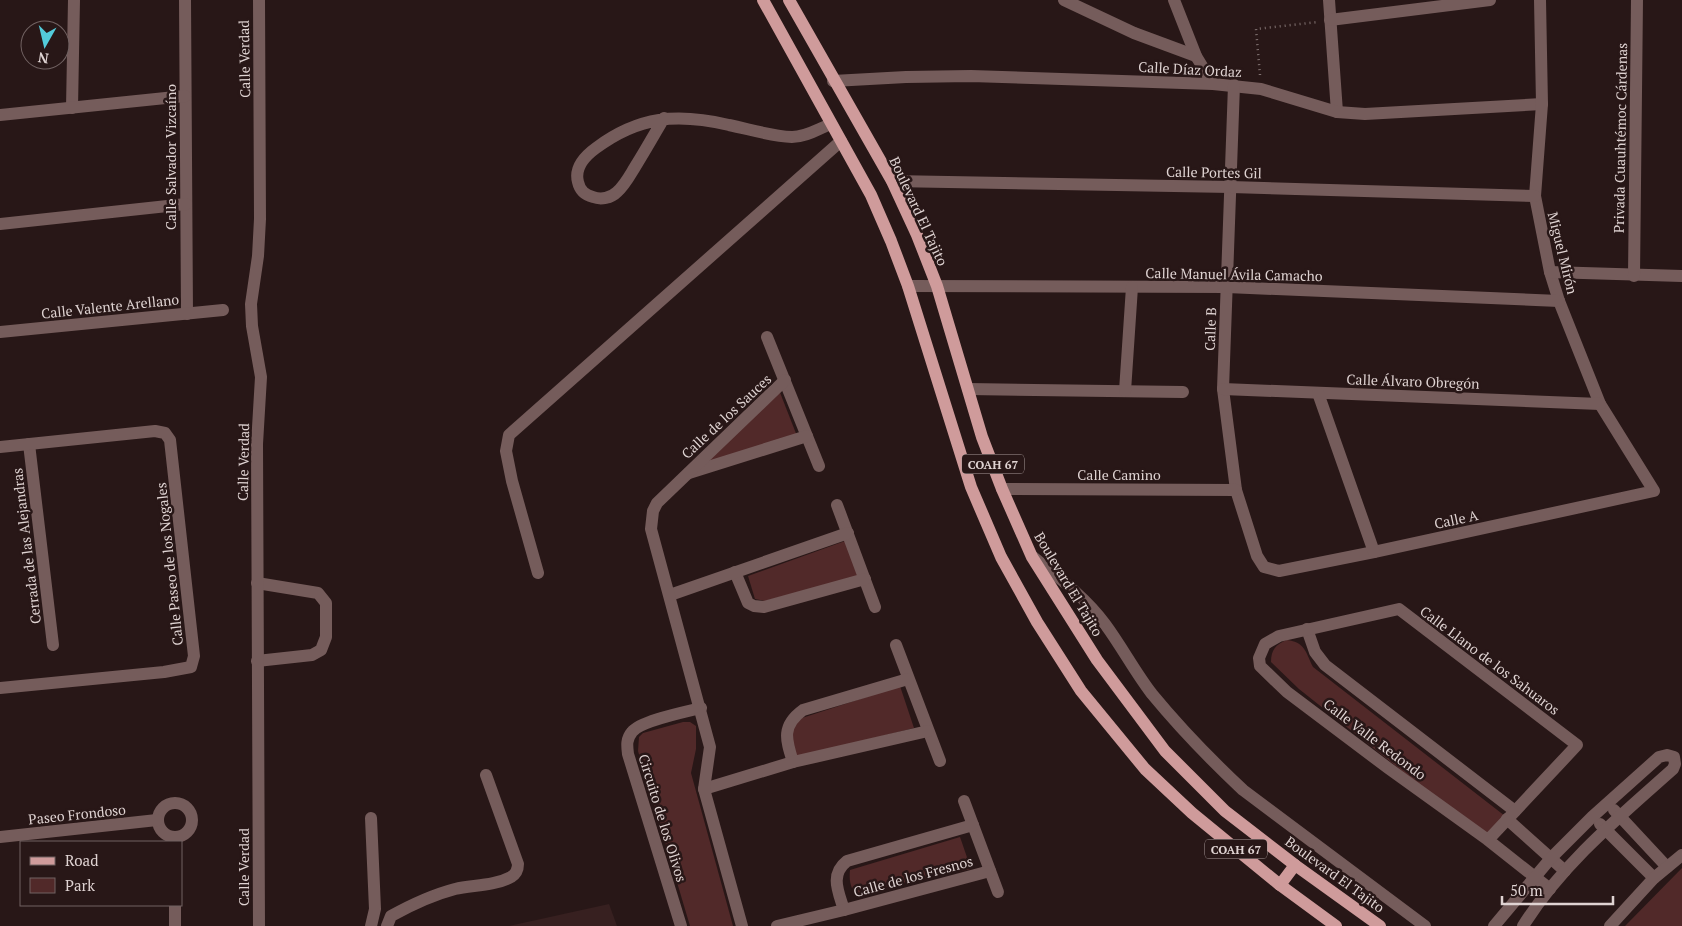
<svg xmlns="http://www.w3.org/2000/svg" width="1682" height="926" font-family="'PT Serif',serif">
  <rect width="100%" height="100%" fill="#281717"/>
  <path fill="#372020" d="M609 904 617 926H509Z"/>
  <g fill="#512929">
    <path d="M779 390 797 436 704 465Z"/>
    <path d="M845 541 859 576 765 601 755 599 748 576Z"/>
    <path d="M1287 640C1305 642 1306 653 1313 667L1505 816 1484 836 1299 689 1271 662C1271 650 1276 644 1287 640Z"/>
    <path d="M900 686 914 728 795 758C790 740 787 732 802 718Z"/>
    <path d="M683 722H690L696 726V749L691 773 733 926H690L638 751 639 737 643 733Z"/>
    <path d="M960 837 971 869 855 894C850 886 849 879 850 870Z"/>
    <path d="M1682 868V926H1625Z"/>
  </g>
  <g fill="none" stroke-linecap="round" stroke-linejoin="round">
    <path stroke="#807271" stroke-width="2.5" stroke-dasharray="1 4" stroke-linecap="butt" d="M1260 75 1256 29 1318 22"/>
    <g stroke="#755c5b" stroke-width="12">
      <path d="M185 0 187 314"/>
      <path d="M1064 0 1134 33 1196 56"/>
      <path d="M1174 0 1196 56 1213 84"/>
      <path d="M1329 0 1337 112"/>
      <path d="M1330 20 1490 0"/>
      <path d="M833 81 906 77 971 76 1213 84 1261 89 1337 112 1365 114 1542 104"/>
      <path d="M1234 85 1223 389 1236 490 1257 556 1264 567 1279 571 1374 552 1654 491 1600 404 1559 301 1550 272 1535 196 1542 104 1540 0"/>
      <path d="M72 108 74 0"/>
      <path d="M0 115 185 96"/>
      <path d="M664 118C654 135 645 151 635 167 630 175 625 185 617 192 611 198 601 200 593 197 585 195 580 191 578 182 574 167 585 156 596 148 639 116 677 113 729 125 749 129 770 136 792 137 806 137 818 129 831 124"/>
      <path d="M892 181 1231 187 1535 196"/>
      <path d="M0 224 186 204"/>
      <path d="M1550 272 1682 276"/>
      <path d="M1634 276 1637 0"/>
      <path d="M908 286 1227 287 1559 301"/>
      <path d="M0 332 223 310"/>
      <path d="M767 337 819 466"/>
      <path d="M968 389 1183 392"/>
      <path d="M1223 389 1600 404"/>
      <path d="M1125 391 1132 287"/>
      <path d="M1318 393 1374 552"/>
      <path d="M29 444 53 645"/>
      <path d="M0 447 155 431 165 433 170 440 194 656 191 667 164 672 0 688"/>
      <path d="M689 473 807 436"/>
      <path d="M1002 489 1236 490"/>
      <path d="M837 505 875 607"/>
      <path d="M1033 557C1058 577 1086 598 1105 624 1122 647 1135 672 1152 694 1180 728 1211 760 1243 790L1425 926"/>
      <path d="M735 572 748 603 754 606 764 607 865 579"/>
      <path d="M538 573 512 481 506 451 509 435 841 141"/>
      <path d="M257 583 318 593 326 603V637L321 650 312 655 257 661"/>
      <path d="M670 595 848 533"/>
      <path d="M1307 629 1315 652 1325 665 1515 811"/>
      <path d="M896 645 940 761"/>
      <path d="M793 762C786 740 781 726 803 710L908 679"/>
      <path d="M704 789 793 762 928 731"/>
      <path d="M964 801 998 892"/>
      <circle cx="175" cy="820" r="17"/>
      <path d="M1614 810 1667 867"/>
      <path d="M1507 819 1565 871"/>
      <path d="M1600 824 1654 878"/>
      <path d="M0 837 157 820"/>
      <path d="M1488 840 1577 745 1399 609 1279 636 1265 644 1259 658 1260 666 1287 692 1388 768 1488 840 1550 889"/>
      <path d="M175 905V926"/>
      <path d="M844 910C839 893 829 875 847 861L973 825"/>
      <path d="M259 926 257 444 261 377 252 326 251 304 258 256 260 219 259 0"/>
      <path d="M371 926 375 909 371 818"/>
      <path d="M387 926 391 916C411 905 432 895 455 889 473 885 494 886 511 877 516 874 518 870 518 864L486 775"/>
      <path d="M681 926 628 754C627 746 626 739 632 732 640 721 685 712 701 708"/>
      <path d="M742 926 704 789 710 747 651 529 653 511 657 503 785 380"/>
      <path d="M777 926 844 910 990 871"/>
      <path d="M1494 926 1551 858 1592 817 1659 757 1667 755 1674 757 1675 764 1673 769C1619 817 1562 864 1523 926"/>
      <path d="M1610 926 1654 878 1682 855"/>
    </g>
    <g stroke="#cf9b9b" stroke-width="12">
      <path d="M763 0 871 195 891 241 908 286 971 487 1001 557 1037 622 1081 691 1145 769 1192 813 1280 885 1336 926"/>
      <path d="M789 0 892 181 917 235 937 286 982 437 1002 489 1032 557 1097 660 1165 751 1225 811 1295 865 1380 926"/>
      <path d="M1280 885 1295 865"/>
    </g>
  </g>
  <g text-anchor="middle" dominant-baseline="central" stroke-width="5" stroke-linejoin="round" paint-order="stroke">
    <g fill="#281717" stroke="#a89b9a" stroke-width="1">
      <rect x="962" y="454.5" width="62" height="19" rx="4"/>
      <rect x="1205" y="839.5" width="62" height="19" rx="4"/>
    </g>
    <g font-size="12" font-weight="bold" fill="#dfd3d2">
      <text x="993" y="464">COAH 67</text>
      <text x="1236" y="849">COAH 67</text>
    </g>
    <g font-size="14" fill="#dfd3d2" stroke="#281717">
      <text transform="translate(244 59) rotate(-91)">Calle Verdad</text>
      <text transform="translate(1190 69) rotate(3)">Calle Díaz Ordaz</text>
      <text transform="translate(1620 138) rotate(-89)">Privada Cuauhtémoc Cárdenas</text>
      <text transform="translate(170 157) rotate(-90)">Calle Salvador Vizcaíno</text>
      <text transform="translate(1214 172) rotate(1)">Calle Portes Gil</text>
      <text transform="translate(919 211) rotate(65)">Boulevard El Tajito</text>
      <text transform="translate(1563 253) rotate(76)">Miguel Mirón</text>
      <text transform="translate(1234 274) rotate(1)">Calle Manuel Ávila Camacho</text>
      <text transform="translate(110 306) rotate(-6)">Calle Valente Arellano</text>
      <text transform="translate(1210 329) rotate(-88)">Calle B</text>
      <text transform="translate(1413 381) rotate(2)">Calle Álvaro Obregón</text>
      <text transform="translate(726 416) rotate(-43)">Calle de los Sauces</text>
      <text transform="translate(243 462) rotate(-89)">Calle Verdad</text>
      <text x="1119" y="474">Calle Camino</text>
      <text transform="translate(1456 519) rotate(-12)">Calle A</text>
      <text transform="translate(26 546) rotate(-97)">Cerrada de las Alejandras</text>
      <text transform="translate(169 564) rotate(-96)">Calle Paseo de los Nogales</text>
      <text transform="translate(1069 584) rotate(59)">Boulevard El Tajito</text>
      <text transform="translate(1490 660) rotate(37)">Calle Llano de los Sahuaros</text>
      <text transform="translate(1375 739) rotate(37)">Calle Valle Redondo</text>
      <text transform="translate(77 814) rotate(-6)">Paseo Frondoso</text>
      <text transform="translate(663 818) rotate(73)">Circuito de los Olivos</text>
      <text transform="translate(243 867) rotate(-90)">Calle Verdad</text>
      <text transform="translate(1335 874) rotate(36)">Boulevard El Tajito</text>
      <text transform="translate(913 876) rotate(-15)">Calle de los Fresnos</text>
    </g>
  </g>
  <rect x="20" y="841" width="162" height="65" fill="#281717" stroke="#716262"/>
  <rect x="30" y="857" width="25" height="8" fill="#cf9b9b" stroke="#716262"/>
  <text x="65" y="866" font-size="15" fill="#dfd3d2">Road</text>
  <rect x="30" y="878" width="25" height="15" fill="#512929" stroke="#716262"/>
  <text x="65" y="891" font-size="15" fill="#dfd3d2">Park</text>
  <g transform="translate(45 45) rotate(188)"><circle r="24" fill="#281717" stroke="#716262"/>
  <path d="M0-4L9 19L0 12L-9 19Z" fill="#53cbda"/>
  <text y="-8" font-size="14" font-weight="bold" text-anchor="middle" fill="#dfd3d2">N</text>
  </g>
  <path d="M1502 896v8h111v-8" fill="none" stroke="#dfd3d2" stroke-width="2.5"/>
  <text x="1510" y="896" font-size="15" fill="#dfd3d2" stroke="#281717" stroke-width="4" paint-order="stroke">50 m</text>
</svg>
